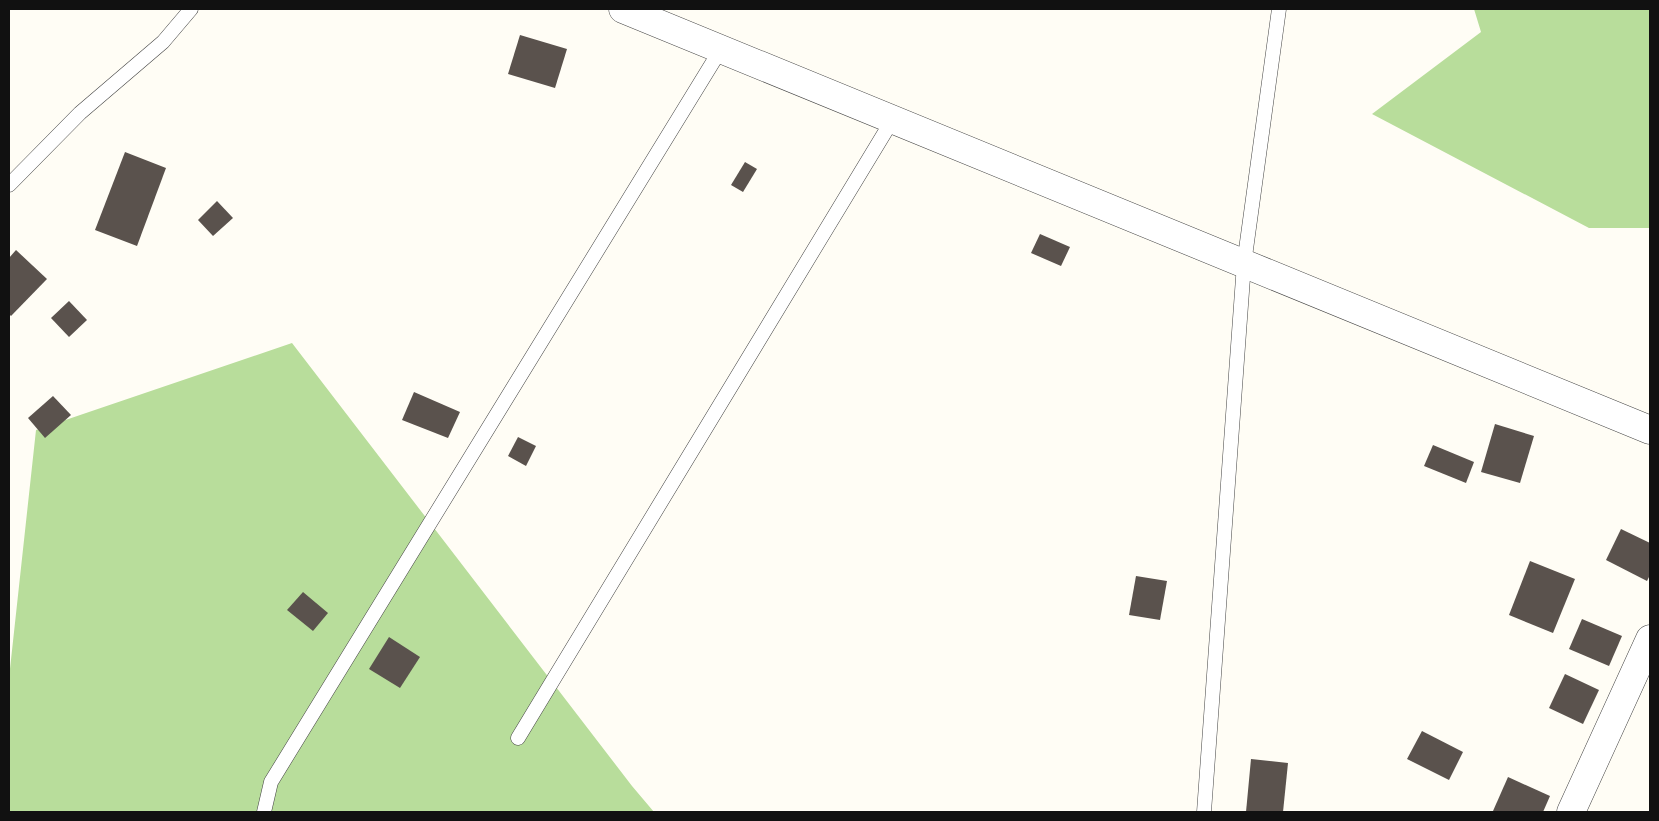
<svg xmlns="http://www.w3.org/2000/svg" width="1659" height="821" font-family="Lora,serif">
  <rect width="100%" height="100%" fill="#fffdf5"/>
  <g fill="#b8dd9b">
    <path d="M1474 9H1650V228H1589L1372 114 1481 32Z"/>
    <path d="M292 343 632 786 654 812H9V678L36 430Z"/>
  </g>
  <g fill="#5a524d">
    <path d="M520 35 567 49 555 88 508 74Z"/>
    <path d="M125 152 166 168 137 246 95 230Z"/>
    <path d="M745 162 757 169 743 192 731 185Z"/>
    <path d="M217 201 233 218 213 236 198 220Z"/>
    <path d="M1040 234 1070 247 1061 266 1031 253Z"/>
    <path d="M16 250 47 279 11 316 9 314V258Z"/>
    <path d="M69 301 87 320 69 337 51 318Z"/>
    <path d="M414 392 460 412 448 438 402 420Z"/>
    <path d="M53 396 71 415 45 438 28 418Z"/>
    <path d="M1495 424 1534 436 1520 483 1481 472Z"/>
    <path d="M518 437 536 446 526 466 508 456Z"/>
    <path d="M1433 445 1474 462 1466 483 1424 466Z"/>
    <path d="M1621 529 1650 543V575L1647 581 1606 560Z"/>
    <path d="M1530 561 1575 579 1553 633 1509 615Z"/>
    <path d="M1136 576 1167 581 1160 620 1129 615Z"/>
    <path d="M303 592 328 613 313 631 287 610Z"/>
    <path d="M1582 619 1622 636 1609 666 1569 649Z"/>
    <path d="M389 637 420 657 400 688 369 669Z"/>
    <path d="M1565 674 1599 690 1583 724 1549 708Z"/>
    <path d="M1422 731 1463 752 1449 780 1407 759Z"/>
    <path d="M1251 759 1288 763 1283 812H1246Z"/>
    <path d="M1508 777 1550 796 1543 812 1493 811Z"/>
  </g>
  <g fill="none" stroke-linecap="round" stroke-linejoin="round">
    <g stroke="#444" stroke-width="15">
      <g id="service">
        <path d="M9 185 80 113 163 42 191 9"/>
        <path d="M518 738 893 119"/>
        <path d="M264 812 271 782 721 49"/>
        <path d="M1204 812 1244 264 1279 9"/>
      </g>
    </g>
    <g stroke="#444" stroke-width="29">
      <g id="minor">
        <path d="M623 9 1650 430"/>
        <path d="M1571 812 1650 639"/>
      </g>
    </g>
    <use href="#service" stroke="#fff" stroke-width="14"/>
    <use href="#minor" stroke="#fff" stroke-width="28"/>
  </g>
  <rect width="1659" height="821" fill="none" stroke="#111111" stroke-width="20"/>
</svg>
